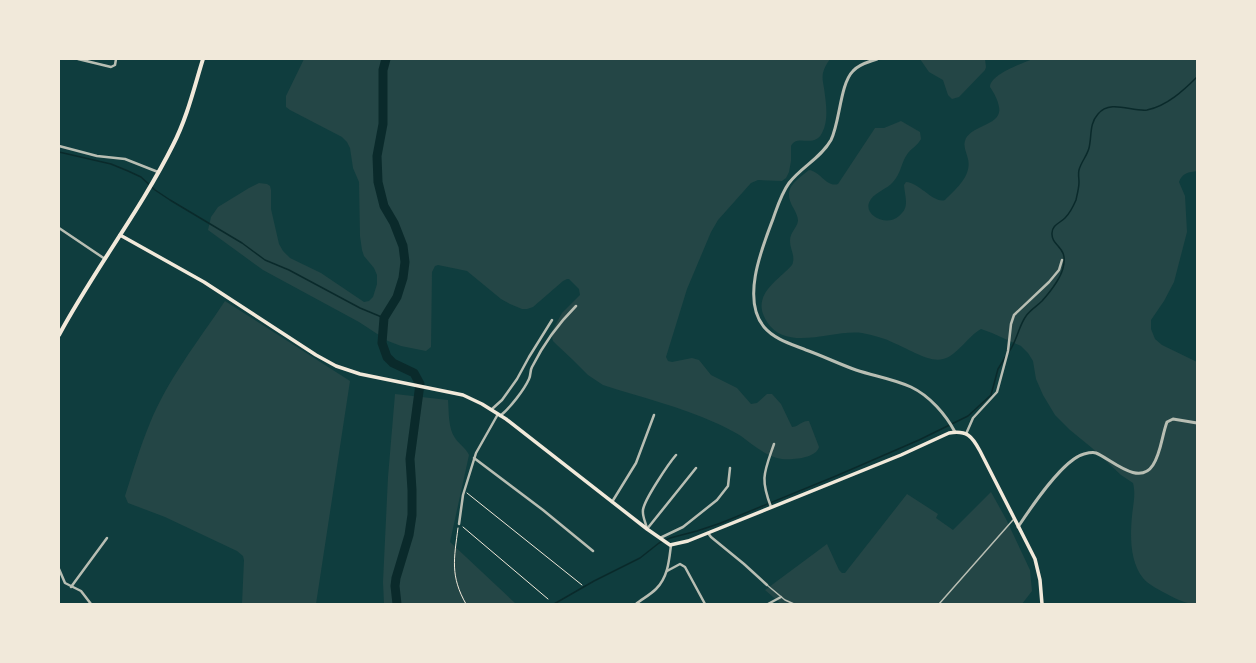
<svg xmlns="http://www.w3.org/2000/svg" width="1256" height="663" font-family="'Sofia Sans Condensed',sans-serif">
  <rect width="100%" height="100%" fill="#0f3d3e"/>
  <g fill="#244646">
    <path d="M304 59H830C827 63 824 68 823 73 822 77 823 83 824 88 826 103 829 120 822 133 814 149 797 133 791 146V161L789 172 786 178 782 181 758 180 751 183 718 220 711 232 687 289 666 357 668 361 672 362 692 358 699 360 711 375 737 388 751 404 757 403 767 394H772L781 404 792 427C798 427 802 420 809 421L819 447C816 459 787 461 777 458 763 454 752 444 741 436 733 431 725 427 716 423 681 407 640 397 603 385L588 375 573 360 557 345 553 341 551 333 562 313 580 295 579 289 569 279H567L563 281 533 307 527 309H522L510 304 501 299 467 271 438 265 435 266 432 272 431 347 426 351 401 346 388 341 359 322 263 270 208 230 211 217 218 207 249 188 259 183 267 184 270 186 271 190V209L279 244 283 251 290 258 321 273 364 302 369 301 373 297 377 284V275L374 268 364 256 362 250 360 236 359 182 353 168 350 148 347 142 342 137 290 110 286 107V96Z"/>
    <path d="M920 59H985L986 67 985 70 959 97 952 99 948 95 943 80 929 72Z"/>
    <path d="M1033 59H1197V171C1189 172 1182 173 1179 182L1185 196 1187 232 1174 282 1164 301 1151 320V329L1155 339 1162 345 1197 362V604C1184 604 1175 598 1163 592 1156 588 1148 584 1143 578 1130 562 1130 536 1132 516 1133 504 1136 495 1133 483L1121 475 1092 448 1070 430 1055 415 1043 395 1036 379 1033 361 1028 353 1021 346 992 333 981 329C968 336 957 356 943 359 929 363 907 348 894 343 884 338 873 335 862 333 833 329 787 353 767 322 750 295 777 282 792 265 796 256 790 250 790 241 790 232 797 228 798 221 798 217 796 213 794 209 782 189 793 183 809 170 820 171 827 188 838 184L875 128H884L901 121 920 132 921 139C918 145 912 148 908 153 901 162 901 174 893 182 887 189 876 192 871 199 860 214 886 228 899 216 910 207 905 198 904 185L906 182C920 183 934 204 945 200 956 189 972 176 968 159 967 154 963 147 965 141 969 125 1003 126 999 107 998 100 994 93 990 87 990 74 1023 63 1033 59Z"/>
    <path d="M225 301 350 381 316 604H242L244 560 243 556 237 551 165 517 128 503 125 496C133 471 140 447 150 423 168 379 199 340 225 301Z"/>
    <path d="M395 394 448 400C449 412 448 428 455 438 459 444 466 448 469 455L450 542 516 604H384L383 582 388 477Z"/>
    <path d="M991 492 1006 519 1030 570 1032 591 1022 604H781L765 590 827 544 839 570 842 573H845L907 494 938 514 936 518 953 530Z"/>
  </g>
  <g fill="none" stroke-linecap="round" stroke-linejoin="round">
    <g stroke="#0a2a2b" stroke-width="1.5">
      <path d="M59 152 111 164 128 171 141 177 155 190 170 200 242 243 265 260 289 270 360 308 384 318"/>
      <path d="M1008 353C1017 342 1018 327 1026 316 1030 310 1037 306 1042 301 1050 292 1060 280 1063 268 1069 246 1051 247 1052 233 1052 225 1060 223 1065 218 1070 213 1073 207 1076 200 1077 195 1079 188 1079 182 1079 178 1078 174 1079 170 1081 162 1087 156 1089 148 1092 136 1089 124 1098 114 1110 99 1132 112 1147 110 1167 106 1184 90 1197 77"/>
      <path d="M554 604 594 581 640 558 659 543 670 538 697 531 721 523 836 476 919 440 968 416 991 395 998 369 1006 356"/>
    </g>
    <path stroke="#0a2a2b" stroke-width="9" d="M386 59 383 70V124L377 156 378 182 384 206 394 223 403 246 405 262 403 278 397 297 384 318 382 343 387 357 393 363 414 373 420 384 410 459 412 490V515L409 535 396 578 395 586 397 604"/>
    <g stroke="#f1e9da" stroke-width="1">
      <path d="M467 493 582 585"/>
      <path d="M463 527 548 599"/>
      <path d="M458 528C454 559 450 576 466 604"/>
    </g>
    <g stroke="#b8beb3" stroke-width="1.5">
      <path d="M767 585 785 600 794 604"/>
      <path d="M939 604 1013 520"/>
    </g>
    <g stroke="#b8beb3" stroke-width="2.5">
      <path d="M78 59 111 67 115 65 116 59"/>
      <path d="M59 146 97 156 125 159 158 172"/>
      <path d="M59 228 105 259"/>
      <path d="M492 409 502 400 517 379 529 357 552 320"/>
      <path d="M500 416C510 408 524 390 529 379 531 375 530 370 532 367 543 345 559 323 576 306"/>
      <path d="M966 434 973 418 997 392 1008 351 1011 324 1014 315 1049 282 1059 270 1062 260"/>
      <path d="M474 458 543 510 593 551"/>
      <path d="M612 502 636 463 654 415"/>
      <path d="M771 507C760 478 764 473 774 444"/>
      <path d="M459 524 463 495 476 453 498 414"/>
      <path d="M647 529C646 523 642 516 643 510 644 500 669 463 676 455"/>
      <path d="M647 529 696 468"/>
      <path d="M708 533 711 537 744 564 767 585"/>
      <path d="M660 538 683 527 717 500 728 486 730 468"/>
      <path d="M59 569 65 583 81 591 91 604"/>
      <path d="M667 571 680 564 685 567 705 604"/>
      <path d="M71 587 107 538"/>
      <path d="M636 604C642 599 650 595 656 589 668 577 669 561 671 545"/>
      <path d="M768 604 781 597"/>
    </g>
    <g stroke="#b8beb3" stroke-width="3">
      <path d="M877 59C869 62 859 64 853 71 840 84 840 122 831 140 821 158 801 167 789 183 781 194 777 208 773 219 762 248 741 299 764 327 774 339 791 344 806 350 823 356 839 364 856 370 874 376 894 379 911 387 930 396 946 415 955 432"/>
      <path d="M1018 527C1030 509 1063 459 1084 454 1088 453 1093 452 1096 453 1111 459 1139 487 1153 465 1161 453 1162 435 1167 422L1173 419 1197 423"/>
    </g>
    <path stroke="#f1e9da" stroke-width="3.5" d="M120 235 204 282 316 355 336 366 360 374 463 395 482 404 506 419 647 529 670 545 688 541 901 455 949 433C967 430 972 436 980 451L1035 559 1040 580 1042 604"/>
    <path stroke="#f1e9da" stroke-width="4" d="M59 335C94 270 140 211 173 145 187 118 194 88 203 59"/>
  </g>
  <rect width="1256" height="663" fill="none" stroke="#f1e9da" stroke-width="120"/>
</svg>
